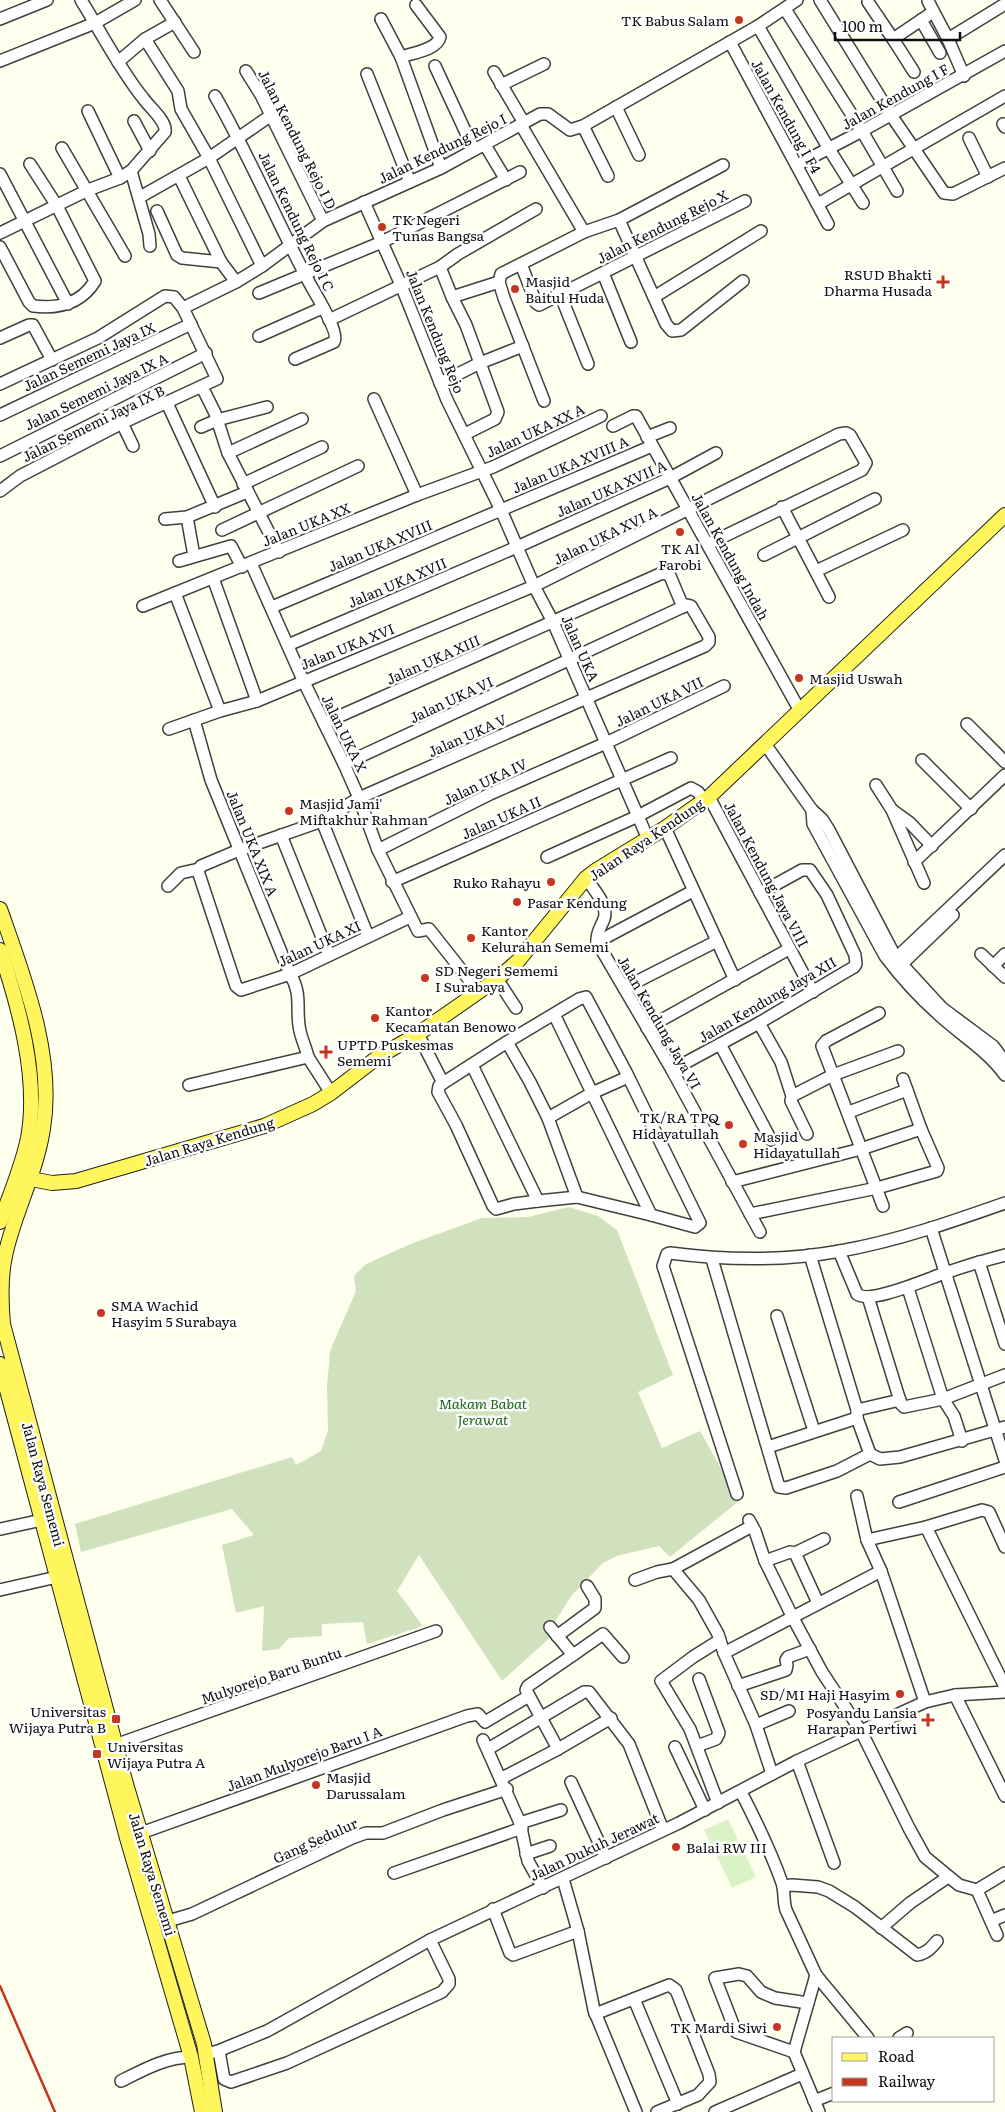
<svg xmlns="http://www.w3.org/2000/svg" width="1005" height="2112" font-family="Literata,serif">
  <rect width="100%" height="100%" fill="#ffe"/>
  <path fill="#cfe2bd" d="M569 1207 598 1216 617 1230 673 1375 638 1392 662 1448 700 1431 739 1501 670 1557 659 1546 617 1556 603 1563 572 1595 556 1620 553 1635 502 1681 419 1555 397 1591 423 1626 367 1644 363 1622 322 1624V1636L289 1638 279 1649 262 1651 264 1606 236 1613 222 1545 254 1535 232 1509 81 1552 75 1524 292 1457 296 1465 321 1451 328 1431 327 1387 330 1351 356 1291 354 1276 366 1264 413 1243 482 1218 528 1217Z"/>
  <path fill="#dbf2c7" d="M728 1819 756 1877 732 1888 704 1830Z"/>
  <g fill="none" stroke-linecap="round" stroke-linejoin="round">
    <g stroke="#404040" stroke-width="14">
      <g id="minor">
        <path d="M160 0 194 52"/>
        <path d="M820 0 891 115 944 193 953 194 1005 168"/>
        <path d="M928 1 948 39 964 76"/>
        <path d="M868 2 893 39 933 12"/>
        <path d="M416 5 440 37C437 50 412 53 401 57L441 168"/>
        <path d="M785 9 862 131 897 191"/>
        <path d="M0 19 47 0"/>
        <path d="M381 19 401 57"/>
        <path d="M921 20 940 53"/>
        <path d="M758 26 829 149 863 203"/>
        <path d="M145 39 178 91 181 109 209 158 262 266"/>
        <path d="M893 39 914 72"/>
        <path d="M948 39 1005 4"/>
        <path d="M730 42 828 224"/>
        <path d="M0 61 95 23 135 0"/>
        <path d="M118 62 145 39 175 22"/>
        <path d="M435 66 474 150"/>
        <path d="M246 71 261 95 323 221"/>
        <path d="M494 72 524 123"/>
        <path d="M367 74 410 182"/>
        <path d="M501 85 544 64"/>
        <path d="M215 96C250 157 277 222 310 284 316 295 340 333 334 342L295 359"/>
        <path d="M616 107 639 155"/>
        <path d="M88 111 120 178"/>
        <path d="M134 121 150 151"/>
        <path d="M1003 124 1005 127"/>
        <path d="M521 125 584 232"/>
        <path d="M583 126 608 176"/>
        <path d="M969 138 988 177"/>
        <path d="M485 145 506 180"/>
        <path d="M62 148 125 256"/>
        <path d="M797 165 862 131 1005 51"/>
        <path d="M131 171 149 234 150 246"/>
        <path d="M0 174 68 304"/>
        <path d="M179 176 221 262 236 282"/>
        <path d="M140 197 209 158 270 116"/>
        <path d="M364 202 401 285 447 400 501 510 534 586 553 622 648 839"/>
        <path d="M818 204 1005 96"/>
        <path d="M157 211 177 255 182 258 221 262"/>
        <path d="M619 220 666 324 672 331 681 330 743 281"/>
        <path d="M0 233 88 190 120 178 131 171 165 132C167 121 149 107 143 98 119 68 101 32 81 0"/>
        <path d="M0 247 29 302 33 306C59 309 81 304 95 281L57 206 30 164"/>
        <path d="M521 264 536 303 539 305 745 201"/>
        <path d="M440 267 452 297"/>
        <path d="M603 273 631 342"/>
        <path d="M259 293 382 242 520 172"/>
        <path d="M560 294 588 364"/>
        <path d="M654 297 761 231"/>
        <path d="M329 320 440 267 458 254 536 209"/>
        <path d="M259 336 322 308"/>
        <path d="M0 338 29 325H33L52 360"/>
        <path d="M440 383 480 363 523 346"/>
        <path d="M0 384 98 338 165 296 174 297 183 308"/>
        <path d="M202 387 215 413 228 453 279 552"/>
        <path d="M374 399 417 495"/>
        <path d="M544 401 504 298 499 282 501 274 584 232 619 220 723 165"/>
        <path d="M167 403 215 507"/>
        <path d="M0 415 191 324"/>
        <path d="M122 423 133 446"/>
        <path d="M613 426 633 416H636L800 711"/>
        <path d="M201 427 217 420 267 407"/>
        <path d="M465 434 495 419 498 412 466 325 452 297 499 282"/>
        <path d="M647 437 670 428"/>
        <path d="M228 453 302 419"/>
        <path d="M0 456 206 353"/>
        <path d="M243 484 322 447"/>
        <path d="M0 491 20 476 122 423 217 379 183 308 236 282 262 266 323 221 441 168 540 114H548L570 130 583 126 758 26 797 0"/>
        <path d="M782 507 829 597"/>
        <path d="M187 517 194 556"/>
        <path d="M165 519 187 517 247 492"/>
        <path d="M222 530 358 466"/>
        <path d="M764 555 875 499"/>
        <path d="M179 561 231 546 242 567"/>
        <path d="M251 563 303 680 344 764 359 798 378 850 418 931 429 929 478 991"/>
        <path d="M816 571 903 530"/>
        <path d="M213 578 257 701"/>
        <path d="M175 593 220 711"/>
        <path d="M143 606 417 495 493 467 601 416"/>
        <path d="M272 607 652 446"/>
        <path d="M288 645 517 547 670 478 716 453"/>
        <path d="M194 720 211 780 290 974C303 995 295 1010 300 1031 302 1040 306 1048 308 1057"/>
        <path d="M324 723 660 574 665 573 670 576 683 607"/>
        <path d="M967 724 1005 762"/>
        <path d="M169 729 220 711 257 701 534 586 839 434 846 433 850 435 866 463 862 470 708 544"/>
        <path d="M765 744 812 810 822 819 829 830 896 958 942 1008 993 1046 1005 1062"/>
        <path d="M922 760 971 809"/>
        <path d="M876 785 892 810 924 883"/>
        <path d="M709 797 813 992"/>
        <path d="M812 810 813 824 885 956C900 976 918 996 937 1013 959 1034 986 1049 1005 1075"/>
        <path d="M892 810 910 823 932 846"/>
        <path d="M322 821 368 936"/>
        <path d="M665 828 735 980"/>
        <path d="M281 835 329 955"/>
        <path d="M378 850 490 794 606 743 724 686"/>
        <path d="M547 857 638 816 691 788 698 792 704 800"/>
        <path d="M914 862 1005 775"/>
        <path d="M199 869 198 871 236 986 241 990 290 974 410 917"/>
        <path d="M586 878C593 889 609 905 604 919 601 927 596 933 597 942L672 1070 760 1232"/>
        <path d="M392 882 671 758"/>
        <path d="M168 886 181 873 199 869 201 866 239 850 322 821 359 798 705 646 709 642V637L691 606 687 605 344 764"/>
        <path d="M597 942 693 891"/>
        <path d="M981 954 1005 977"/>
        <path d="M896 958 1005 855"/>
        <path d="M902 964 953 915"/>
        <path d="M993 966 1005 954"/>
        <path d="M497 979 516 1008"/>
        <path d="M624 988 717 941"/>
        <path d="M879 1013 826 1041 822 1046 883 1206"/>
        <path d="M759 1023 781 1062 792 1096 791 1101 807 1134"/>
        <path d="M647 1028 789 949"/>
        <path d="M418 1034 443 1083 507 1042 579 999 586 997 626 1072 700 1223 695 1227 651 1215 554 1014"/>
        <path d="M507 1042 530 1082 548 1118 577 1197"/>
        <path d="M720 1044 771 1140"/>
        <path d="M472 1065 538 1201 577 1197 651 1215"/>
        <path d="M672 1070 759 1023 854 967 856 964 855 955 827 895 810 870H802L760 893"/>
        <path d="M443 1083 439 1086 438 1092 456 1125 493 1206 496 1209 514 1204 538 1201"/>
        <path d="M189 1085 308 1057 331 1093"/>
        <path d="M792 1096 833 1075 898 1051"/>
        <path d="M849 1112 907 1090"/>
        <path d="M548 1118 592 1093 628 1077"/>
        <path d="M732 1182 861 1149 921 1129"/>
        <path d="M750 1214 877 1188 937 1171 938 1168 921 1129 903 1079"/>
        <path d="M931 1228 1005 1460"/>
        <path d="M839 1251 857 1294C870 1305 929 1278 945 1273 965 1266 985 1260 1005 1255"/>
        <path d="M810 1255 857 1410V1418L870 1454 880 1459 900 1457 1005 1427"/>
        <path d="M712 1259 779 1487 786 1488 837 1471 870 1454"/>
        <path d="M979 1262 1005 1344"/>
        <path d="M908 1288 943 1399 954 1416 962 1441"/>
        <path d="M868 1297 901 1404 904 1407 943 1399 1005 1375"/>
        <path d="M777 1316 814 1431"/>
        <path d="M857 1410 900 1400"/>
        <path d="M768 1447 857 1418"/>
        <path d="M737 1494 663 1266 667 1254 670 1253C724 1260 786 1261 840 1251 897 1241 951 1222 1005 1203"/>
        <path d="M857 1496 867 1540 881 1571 925 1702"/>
        <path d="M899 1502 1005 1467"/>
        <path d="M749 1520 755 1531 765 1561 793 1618 822 1672 861 1731 909 1828 925 1857 959 1885 977 1890 997 1935"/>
        <path d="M926 1527 1005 1687"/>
        <path d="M1 1529 42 1520"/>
        <path d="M867 1540 926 1527 982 1510 989 1512 1005 1547"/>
        <path d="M795 1553 824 1539"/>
        <path d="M765 1561 790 1552 795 1553 818 1603"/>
        <path d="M673 1569 752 1526"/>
        <path d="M635 1580 657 1572 673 1569 699 1600 718 1634 724 1653 756 1725 772 1774"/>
        <path d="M0 1590 57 1577"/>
        <path d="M550 1627 573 1655 528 1686 526 1690 558 1749"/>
        <path d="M557 1636 595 1608V1599L587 1586"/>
        <path d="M724 1653 881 1571"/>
        <path d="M573 1655 603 1634 623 1657"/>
        <path d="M738 1686 786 1670 787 1665 786 1660 788 1657 810 1649"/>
        <path d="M955 1695 1005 1796"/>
        <path d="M756 1725 789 1711"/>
        <path d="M483 1740 520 1823 528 1861 543 1888"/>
        <path d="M115 1745 436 1631"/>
        <path d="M697 1746 716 1739 719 1733 699 1679"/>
        <path d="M675 1747 705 1810"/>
        <path d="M488 1749 584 1692H589L629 1744 663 1830"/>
        <path d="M797 1761 834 1863"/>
        <path d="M502 1778 558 1749 611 1718"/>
        <path d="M571 1782 606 1858"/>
        <path d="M741 1792C756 1821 771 1852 782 1883 785 1892 783 1901 786 1910L816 1975 794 2052 819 2112"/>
        <path d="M718 1803 690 1729 661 1681 693 1657 720 1640"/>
        <path d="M520 1823 561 1810"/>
        <path d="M141 1833 467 1716 478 1714 485 1722 529 1696"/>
        <path d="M526 1854 550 1846"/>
        <path d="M394 1873 522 1828"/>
        <path d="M563 1879 578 1931 594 2010 636 2112"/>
        <path d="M783 1886 792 1885 818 1887 829 1891 855 1907 917 1955C927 1953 931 1948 937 1941"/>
        <path d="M977 1890 1005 1873"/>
        <path d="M493 1909 510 1953 513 1955 578 1931"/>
        <path d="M168 1921 192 1914 230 1896 352 1838 366 1833H383L443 1810 507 1789"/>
        <path d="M991 1921 1005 1915"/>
        <path d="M881 1928 910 1903 948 1877"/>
        <path d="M816 1975 868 2038"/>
        <path d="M634 1999 678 2104"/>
        <path d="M595 2014 669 1985 676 1990 709 2074 710 2082 698 2095 657 2112"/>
        <path d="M899 2038 907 2033"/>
        <path d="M219 2051 224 2079 231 2082 287 2063 442 1992 449 1984V1979L430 1940"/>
        <path d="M794 2052 736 2032 715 1978 739 1974 747 1976 761 1992 775 1998 808 2003"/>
        <path d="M205 2054 218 2051 267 2031 430 1940 679 1823 797 1761 861 1731 925 1702 955 1695 1005 1692"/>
        <path d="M121 2081C143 2070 166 2057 191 2057"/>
        <path d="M814 2101 834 2093"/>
        <path d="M715 2112 802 2074"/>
      </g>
    </g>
    <g stroke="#1e1e1e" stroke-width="16">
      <g id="major">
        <path d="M0 909C24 978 55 1055 43 1129 36 1174 14 1213 5 1256 0 1279 1 1301 3 1324L126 1784 204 2044 215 2112"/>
        <path d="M0 950C19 1007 39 1078 28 1138 22 1167 10 1195 0 1222"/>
        <path d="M31 1179 52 1183 76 1181 264 1126 313 1104 331 1093 378 1057 418 1034 497 979 518 961 586 878 595 871 665 828 709 797 1005 515"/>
        <path d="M0 1364 127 1838 191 2057 202 2112"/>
      </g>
    </g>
    <use href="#minor" stroke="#fff" stroke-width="11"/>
    <use href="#major" stroke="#fff65e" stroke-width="14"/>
    <path stroke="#c6351d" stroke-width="2.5" d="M0 1986 55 2112"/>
  </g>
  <g fill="#c6351d" stroke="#fff" stroke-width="2">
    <circle cx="739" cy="20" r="5"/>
    <circle cx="382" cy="227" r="5"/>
    <path d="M940.5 274.5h5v5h5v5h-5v5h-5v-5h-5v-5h5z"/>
    <circle cx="515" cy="289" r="5"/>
    <circle cx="680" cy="532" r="5"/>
    <circle cx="799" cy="678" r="5"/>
    <circle cx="289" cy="811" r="5"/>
    <circle cx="551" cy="882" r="5"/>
    <circle cx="517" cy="902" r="5"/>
    <circle cx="471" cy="938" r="5"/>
    <circle cx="425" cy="978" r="5"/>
    <circle cx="375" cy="1018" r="5"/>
    <path d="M323.5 1044.5h5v5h5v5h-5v5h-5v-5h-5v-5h5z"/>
    <circle cx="729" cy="1125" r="5"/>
    <circle cx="743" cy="1144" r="5"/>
    <circle cx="101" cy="1313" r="5"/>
    <circle cx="900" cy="1694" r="5"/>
    <rect x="111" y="1714" width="10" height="10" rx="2.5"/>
    <path d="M925.5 1712.5h5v5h5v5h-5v5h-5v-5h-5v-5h5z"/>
    <rect x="92" y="1749" width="10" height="10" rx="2.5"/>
    <circle cx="316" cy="1785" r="5"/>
    <circle cx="676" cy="1847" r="5"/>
    <circle cx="777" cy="2027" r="5"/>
  </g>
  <g text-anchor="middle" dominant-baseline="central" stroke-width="5" stroke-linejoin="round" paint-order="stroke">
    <g font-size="14" fill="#0d0d0d" stroke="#fff" text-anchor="start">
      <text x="729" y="20" text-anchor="end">TK Babus Salam</text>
      <text x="392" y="219">TK Negeri<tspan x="392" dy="16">Tunas Bangsa</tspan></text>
      <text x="932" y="274" text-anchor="end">RSUD Bhakti<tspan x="932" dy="16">Dharma Husada</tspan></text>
      <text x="525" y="281">Masjid<tspan x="525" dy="16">Baitul Huda</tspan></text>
      <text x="680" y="548" text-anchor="middle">TK Al<tspan x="680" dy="16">Farobi</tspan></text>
      <text x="809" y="678">Masjid Uswah</text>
      <text x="299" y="803">Masjid Jami'<tspan x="299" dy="16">Miftakhur Rahman</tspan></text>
      <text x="541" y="882" text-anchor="end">Ruko Rahayu</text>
      <text x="527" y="902">Pasar Kendung</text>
      <text x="481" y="930">Kantor<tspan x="481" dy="16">Kelurahan Sememi</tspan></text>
      <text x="435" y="970">SD Negeri Sememi<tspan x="435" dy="16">I Surabaya</tspan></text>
      <text x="385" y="1010">Kantor<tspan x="385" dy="16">Kecamatan Benowo</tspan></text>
      <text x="337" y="1044">UPTD Puskesmas<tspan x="337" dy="16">Sememi</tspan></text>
      <text x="719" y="1117" text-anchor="end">TK/RA TPQ<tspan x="719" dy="16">Hidayatullah</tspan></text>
      <text x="753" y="1136">Masjid<tspan x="753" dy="16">Hidayatullah</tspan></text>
      <text x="111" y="1305">SMA Wachid<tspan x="111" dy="16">Hasyim 5 Surabaya</tspan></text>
      <text x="890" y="1694" text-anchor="end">SD/MI Haji Hasyim</text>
      <text x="106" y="1711" text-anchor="end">Universitas<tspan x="106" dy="16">Wijaya Putra B</tspan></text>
      <text x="917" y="1712" text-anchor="end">Posyandu Lansia<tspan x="917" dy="16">Harapan Pertiwi</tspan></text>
      <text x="107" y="1746">Universitas<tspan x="107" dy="16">Wijaya Putra A</tspan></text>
      <text x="326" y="1777">Masjid<tspan x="326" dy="16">Darussalam</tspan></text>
      <text x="686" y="1847">Balai RW III</text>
      <text x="767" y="2027" text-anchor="end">TK Mardi Siwi</text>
    </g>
    <g font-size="14" fill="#0d0d0d" stroke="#fff">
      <text transform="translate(895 96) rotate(-29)">Jalan Kendung I F</text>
      <text transform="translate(787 116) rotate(61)">Jalan Kendung I F4</text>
      <text transform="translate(298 139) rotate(63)">Jalan Kendung Rejo I D</text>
      <text transform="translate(442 148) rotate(-26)">Jalan Kendung Rejo I</text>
      <text transform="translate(297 221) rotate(64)">Jalan Kendung Rejo I C</text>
      <text transform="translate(662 226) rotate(-27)">Jalan Kendung Rejo X</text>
      <text transform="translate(436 331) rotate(68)">Jalan Kendung Rejo</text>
      <text transform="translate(89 356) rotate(-25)">Jalan Sememi Jaya IX</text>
      <text transform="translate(96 391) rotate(-26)">Jalan Sememi Jaya IX A</text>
      <text transform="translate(93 423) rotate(-26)">Jalan Sememi Jaya IX B</text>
      <text transform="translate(535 430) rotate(-25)">Jalan UKA XX A</text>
      <text transform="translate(570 464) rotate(-23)">Jalan UKA XVIII A</text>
      <text transform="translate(611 488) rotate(-24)">Jalan UKA XVII A</text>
      <text transform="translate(306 524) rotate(-22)">Jalan UKA XX</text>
      <text transform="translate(605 535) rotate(-26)">Jalan UKA XVI A</text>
      <text transform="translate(380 545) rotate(-23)">Jalan UKA XVIII</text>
      <text transform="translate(731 556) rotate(61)">Jalan Kendung Indah</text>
      <text transform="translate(397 582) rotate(-23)">Jalan UKA XVII</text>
      <text transform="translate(347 646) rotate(-22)">Jalan UKA XVI</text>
      <text transform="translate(581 648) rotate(66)">Jalan UKA</text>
      <text transform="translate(433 659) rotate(-24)">Jalan UKA XIII</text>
      <text transform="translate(451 699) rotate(-25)">Jalan UKA VI</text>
      <text transform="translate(659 701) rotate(-26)">Jalan UKA VII</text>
      <text transform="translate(345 733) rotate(64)">Jalan UKA X</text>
      <text transform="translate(467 735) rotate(-24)">Jalan UKA V</text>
      <text transform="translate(485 781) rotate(-25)">Jalan UKA IV</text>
      <text transform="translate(501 817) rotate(-24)">Jalan UKA II</text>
      <text transform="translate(646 839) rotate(-34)">Jalan Raya Kendung</text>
      <text transform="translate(253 843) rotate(68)">Jalan UKA XIX A</text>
      <text transform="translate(767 874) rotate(62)">Jalan Kendung Jaya VIII</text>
      <text transform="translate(319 943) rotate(-25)">Jalan UKA XI</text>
      <text transform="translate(767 999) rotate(-30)">Jalan Kendung Jaya XII</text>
      <text transform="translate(660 1022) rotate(60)">Jalan Kendung Jaya VI</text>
      <text transform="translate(209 1141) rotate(-17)">Jalan Raya Kendung</text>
      <text transform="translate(44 1484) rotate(75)">Jalan Raya Sememi</text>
      <text transform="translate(271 1675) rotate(-19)">Mulyorejo Baru Buntu</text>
      <text transform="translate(304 1758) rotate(-20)">Jalan Mulyorejo Baru I A</text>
      <text transform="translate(315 1840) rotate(-24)">Gang Sedulur</text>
      <text transform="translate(594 1846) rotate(-25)">Jalan Dukuh Jerawat</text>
      <text transform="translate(153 1874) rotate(73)">Jalan Raya Sememi</text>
    </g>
    <g font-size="14" font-style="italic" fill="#1b691a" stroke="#fff">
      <text x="483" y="1403">Makam Babat<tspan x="483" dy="16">Jerawat</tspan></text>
    </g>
  </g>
  <rect x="832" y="2037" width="162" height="65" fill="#ffffff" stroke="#9e9e9e"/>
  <rect x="842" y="2053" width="25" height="8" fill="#fff65e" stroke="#9e9e9e"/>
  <text x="878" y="2062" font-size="15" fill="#0d0d0d">Road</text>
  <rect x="842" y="2078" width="25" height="8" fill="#c6351d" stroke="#9e9e9e"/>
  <text x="878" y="2087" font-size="15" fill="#0d0d0d">Railway</text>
  <path d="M835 32v8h125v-8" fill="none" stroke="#0d0d0d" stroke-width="2.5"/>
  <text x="842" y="32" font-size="15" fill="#0d0d0d" stroke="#ffffff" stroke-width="4" paint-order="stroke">100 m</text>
</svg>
